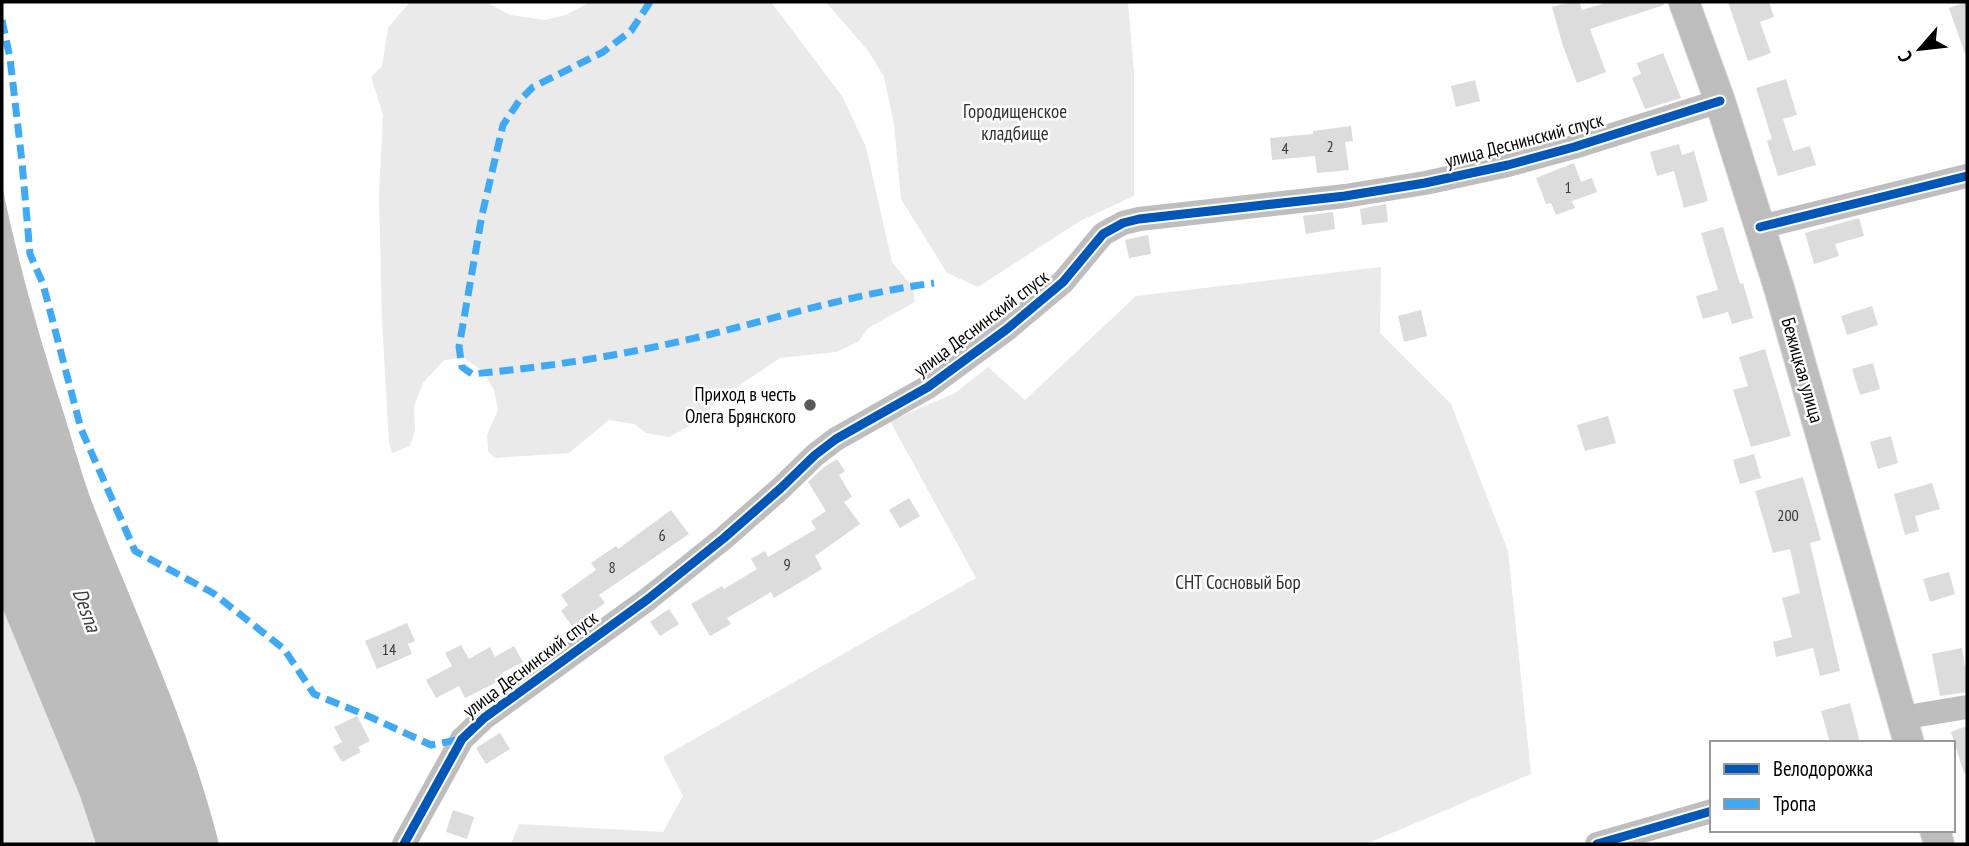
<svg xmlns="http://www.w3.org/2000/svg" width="1969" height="846" font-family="'PT Sans Narrow',sans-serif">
  <rect width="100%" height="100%" fill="#fff"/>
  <g fill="#eaeaea">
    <path d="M410 2H486L510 15 545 20 566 15 590 2H771L842 96 866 147 892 262 913 288 915 302 868 328 858 342 836 352 780 358 725 395 691 425 669 437 646 433 634 424 609 420 569 453 495 458 488 451 487 435 498 410 494 390 483 371 463 358 444 360 423 383 414 406 415 430 410 446 392 453 389 443 382 321 379 194 383 115 371 77 382 66 388 28Z"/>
    <path d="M826 2H1128L1134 72V196L1080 221 978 287 947 273 901 199 894 124 884 77 869 52Z"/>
    <path d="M1381 267 1380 333 1451 404 1508 551 1531 774 1366 844H511L519 824 663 832 683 796 663 757 976 578 890 421 955 393 988 367 1025 400 1136 296Z"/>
    <path d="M2 607 80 796 96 844H2Z"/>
  </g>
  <path fill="#bcbcbc" d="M2 186C18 262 39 337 63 411 72 439 80 469 90 497 134 612 189 724 219 844H96L80 796 2 607Z"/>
  <g fill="#dcdcdc">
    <path d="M1571 2H1579L1582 10 1609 2H1664V5L1590 29 1606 72 1577 83 1563 46 1552 7Z"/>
    <path d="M1728 2H1769L1774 17 1760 22 1771 53 1748 61Z"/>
    <path d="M1967 2V54H1965L1949 8Z"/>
    <path d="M1663 53 1681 98 1645 109 1632 78 1641 74 1637 63Z"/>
    <path d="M1786 79 1797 115 1783 119 1793 151 1810 146 1816 165 1778 176 1767 141 1772 139 1756 88Z"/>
    <path d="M1475 80 1480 101 1456 107 1451 86Z"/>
    <path d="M1351 126 1353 141 1345 142 1349 170 1317 173 1315 156 1272 160 1270 138 1313 134V131Z"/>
    <path d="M1679 144 1682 155 1694 151 1708 201 1684 208 1674 171 1657 176 1650 152Z"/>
    <path d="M1574 163 1581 182 1592 178 1597 192 1572 201 1575 208 1556 215 1551 203 1546 204 1536 178Z"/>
    <path d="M1386 204 1388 222 1362 225 1360 209Z"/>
    <path d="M1333 212 1335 229 1306 234 1303 216Z"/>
    <path d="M1859 218 1864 236 1835 244 1839 256 1814 264 1805 233Z"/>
    <path d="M1723 227 1740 284 1743 283 1753 318 1732 324 1728 312 1703 319 1696 296 1718 290 1701 233Z"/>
    <path d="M1148 235 1151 254 1129 258 1125 240Z"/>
    <path d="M1872 306 1878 325 1847 335 1841 316Z"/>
    <path d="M1421 310 1427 336 1404 342 1398 316Z"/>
    <path d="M1765 349 1791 436 1751 447 1733 390 1748 386 1739 357Z"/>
    <path d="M1873 363 1880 389 1860 395 1852 369Z"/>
    <path d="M1608 416 1616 443 1585 451 1577 425Z"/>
    <path d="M1891 436 1898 463 1878 469 1870 442Z"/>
    <path d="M1754 454 1761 478 1740 484 1733 460Z"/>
    <path d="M837 459 845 471 839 475 852 497 844 502 860 524 815 556 822 569 774 598 771 592 727 618 731 624 710 636 691 604 722 586 724 589 757 569 751 559 765 551 768 557 816 529 811 521 826 511 808 482 824 467Z"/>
    <path d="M1803 477 1821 540 1810 543 1840 671 1820 676 1813 648 1776 657 1773 642 1792 637 1782 598 1800 593 1790 549 1773 553 1755 491Z"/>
    <path d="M1932 483 1940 509 1915 516 1919 531 1905 535 1894 494Z"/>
    <path d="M909 498 920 516 900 528 889 510Z"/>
    <path d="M671 510 689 534 599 595 605 603 573 627 561 611 568 605 561 595 596 570 591 563 616 546 618 549Z"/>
    <path d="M1949 572 1955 594 1930 602 1923 579Z"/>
    <path d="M669 609 679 624 660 636 650 622Z"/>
    <path d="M407 623 415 641 408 644 412 654 377 669 365 641Z"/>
    <path d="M461 645 469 659 490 647 495 657 514 646 523 662 500 674 503 679 465 698 459 686 436 698 426 680 452 666 445 653Z"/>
    <path d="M1962 648 1965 667 1967 666V692L1940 696 1932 654Z"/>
    <path d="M1850 703 1860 743H1830L1821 711Z"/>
    <path d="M357 716 370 741 358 747 361 752 342 762 333 747 342 742 334 727Z"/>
    <path d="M1967 726V773H1964L1951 732Z"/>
    <path d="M500 733 510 749 486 764 476 748Z"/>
    <path d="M453 810 474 817 467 839 446 832Z"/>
  </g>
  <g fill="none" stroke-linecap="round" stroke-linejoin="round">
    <g stroke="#dbdbdb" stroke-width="32">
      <g id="major">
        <path d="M1684 2 1720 101 1779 288 1909 743"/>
        <path d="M1935 830 1939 844"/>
      </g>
    </g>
    <g stroke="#bebebe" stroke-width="24">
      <path d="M1760 227 1967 176"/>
      <path d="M1901 718 1967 707"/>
      <path d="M404 844 462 739 484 718 648 599 724 538 781 488 815 455 836 439 928 387 1007 329 1063 282 1103 234 1123 223 1139 219 1345 196 1425 183 1508 165 1574 147 1720 101"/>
      <path d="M1597 844 1712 811"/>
    </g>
    <use href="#major" stroke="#bdbdbd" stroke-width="30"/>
    <g stroke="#3fa9f5" stroke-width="7" stroke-dasharray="14 7" stroke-linecap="butt">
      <path d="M650 2 631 31 603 52 533 87 519 101 503 125 482 215 459 347 462 367 472 374C549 367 624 355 699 337 777 318 853 294 934 283"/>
      <path d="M2 20 10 58 22 162 30 254 43 284 81 429 135 551 213 593 284 649 314 694 368 716 431 745 462 739"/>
    </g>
    <g stroke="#fff" stroke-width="13">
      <g id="cycleway">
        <path d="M1760 227 1967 176"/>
        <path d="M404 844 462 739 484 718 648 599 724 538 781 488 815 455 836 439 928 387 1007 329 1063 282 1103 234 1123 223 1139 219 1345 196 1425 183 1508 165 1574 147 1720 101"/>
        <path d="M1597 844 1712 811"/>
      </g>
    </g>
    <use href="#cycleway" stroke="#0057b8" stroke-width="9"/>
  </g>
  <circle fill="#595959" stroke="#fff" stroke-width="2.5" cx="810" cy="405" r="7"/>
  <g text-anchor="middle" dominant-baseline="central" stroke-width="5" stroke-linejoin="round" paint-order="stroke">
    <g font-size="16" fill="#373737">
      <text x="1330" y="146">2</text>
      <text x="1285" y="148">4</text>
      <text x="1568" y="187">1</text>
      <text x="1788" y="515">200</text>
      <text x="662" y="535">6</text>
      <text x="787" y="564">9</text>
      <text x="612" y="567">8</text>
      <text x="389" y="649">14</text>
    </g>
    <g font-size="19" fill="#2f2f2f" stroke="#fff">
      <text x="1015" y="111">Городищенское<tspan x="1015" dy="22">кладбище</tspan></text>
      <text x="1238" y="582">СНТ Сосновый Бор</text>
    </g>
    <g font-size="19" fill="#000" stroke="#fff">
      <text transform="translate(1524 140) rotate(-15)">улица Деснинский спуск</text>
      <text transform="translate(981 323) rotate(-37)">улица Деснинский спуск</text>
      <text transform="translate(1803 370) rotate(74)">Бежицкая улица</text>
      <text transform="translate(530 664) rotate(-37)">улица Деснинский спуск</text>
    </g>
    <g font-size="19" fill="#000" stroke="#fff" text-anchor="end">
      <text x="796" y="394">Приход в честь<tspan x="796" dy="22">Олега Брянского</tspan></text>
    </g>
    <g font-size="21" font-style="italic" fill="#404040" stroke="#fff">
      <text transform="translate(87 610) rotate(70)">Desna</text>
    </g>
  </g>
  <rect width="1969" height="846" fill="none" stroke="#000000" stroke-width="7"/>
  <rect x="1710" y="741" width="245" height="91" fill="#ffffff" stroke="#999999" stroke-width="2"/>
  <rect x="1724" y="764" width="35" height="10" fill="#0057b8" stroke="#999999" stroke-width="2"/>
  <text x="1773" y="776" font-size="21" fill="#000000">Велодорожка</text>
  <rect x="1724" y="799" width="35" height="10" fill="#3fa9f5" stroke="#999999" stroke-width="2"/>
  <text x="1773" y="811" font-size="21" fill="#000000">Тропа</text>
  <g transform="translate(1920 49) rotate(242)" stroke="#ffffff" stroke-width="5" paint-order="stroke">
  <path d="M0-5L12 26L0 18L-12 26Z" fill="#000000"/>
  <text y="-10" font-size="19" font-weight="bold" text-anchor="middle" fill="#000000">С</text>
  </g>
</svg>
